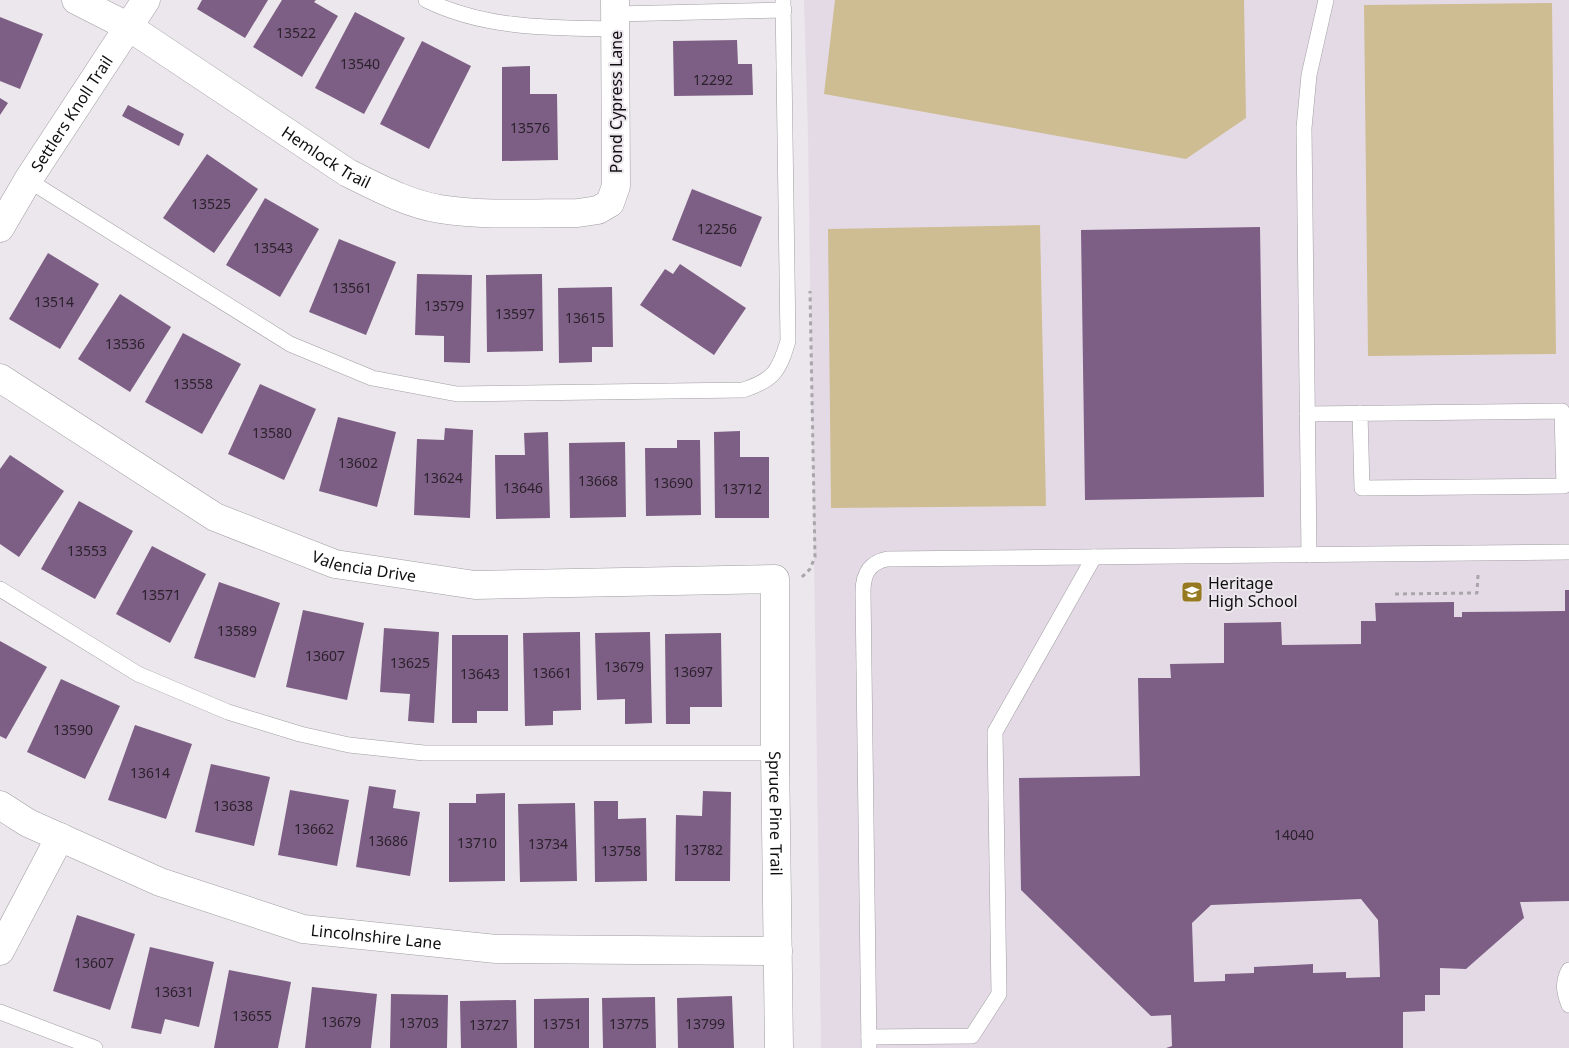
<svg xmlns="http://www.w3.org/2000/svg" width="1569" height="1048" font-family="'Noto Sans',sans-serif">
  <rect width="100%" height="100%" fill="#ebe7ec"/>
  <path fill="#e4dae6" d="M804 0H1569V1048H821L808 136Z"/>
  <g fill="#cebd92">
    <path d="M835 0H1244L1246 118 1186 159 824 94Z"/>
    <path d="M1552 3 1556 354 1368 356 1364 5Z"/>
    <path d="M1040 225 1046 506 831 508 828 229Z"/>
  </g>
  <g fill="#7d5e84" fill-rule="evenodd">
    <path d="M202 0H268L245 38 197 9Z"/>
    <path d="M282 0H316L314 2 338 16 302 77 253 47Z"/>
    <path d="M355 12 405 38 364 114 315 88Z"/>
    <path d="M0 17 43 34 20 89 0 81Z"/>
    <path d="M737 40 738 64H752L753 95 674 96 673 41Z"/>
    <path d="M422 41 471 66 429 149 380 124Z"/>
    <path d="M530 66V94H557L558 160 502 161V67Z"/>
    <path d="M0 98 8 103 0 115Z"/>
    <path d="M128 105 184 134 179 146 122 116Z"/>
    <path d="M207 154 258 189 214 253 163 218Z"/>
    <path d="M692 189 762 217 741 267 672 240Z"/>
    <path d="M265 198 319 229 280 297 226 265Z"/>
    <path d="M1260 227 1264 497 1085 500 1081 230Z"/>
    <path d="M339 239 396 262 366 335 309 312Z"/>
    <path d="M48 253 99 284 60 349 9 319Z"/>
    <path d="M680 264 746 308 714 355 640 305 665 269 673 274Z"/>
    <path d="M417 274 472 275 470 363 444 362V336L415 335Z"/>
    <path d="M542 274 543 351 487 352 486 275Z"/>
    <path d="M612 287 613 347H592V362L559 363 558 288Z"/>
    <path d="M120 294 171 327 130 392 78 359Z"/>
    <path d="M183 333 241 364 202 434 145 402Z"/>
    <path d="M260 384 316 409 284 480 228 454Z"/>
    <path d="M338 417 396 432 377 507 319 491Z"/>
    <path d="M445 428 473 430 470 518 414 515 417 439 444 440Z"/>
    <path d="M740 431V457H769V518H715L714 432Z"/>
    <path d="M548 432 550 518 496 519 495 455H525L524 433Z"/>
    <path d="M677 440H700L701 515 646 516 645 448H677Z"/>
    <path d="M625 442 626 517 570 518 569 443Z"/>
    <path d="M10 455 64 491 19 557 0 544V469Z"/>
    <path d="M79 501 133 531 95 599 41 569Z"/>
    <path d="M152 546 206 574 170 643 116 614Z"/>
    <path d="M219 582 280 603 255 678 194 658Z"/>
    <path d="M1565 590H1569V901L1520 902 1524 918 1466 969 1440 968V995H1425V1011L1403 1012V1048H1166L1172 1046 1171 1015 1151 1016 1021 890 1019 778 1140 776 1138 678H1171L1170 664 1224 663V623L1281 622 1282 645 1361 644V621H1376L1375 603 1454 602V617H1462V612L1565 611ZM1361 899 1378 920 1380 977 1346 978V972L1313 973V964L1254 967V973L1225 974V981L1194 982 1192 923 1211 905Z"/>
    <path d="M303 610 364 623 347 700 286 687Z"/>
    <path d="M384 628 439 632 434 723 408 721 410 694 380 692Z"/>
    <path d="M580 632 581 710 553 711V725L525 726 523 633Z"/>
    <path d="M650 632 652 723 625 724V699L597 700 595 633Z"/>
    <path d="M721 633 722 707H690V724H666L665 634Z"/>
    <path d="M452 635H508V711H477V723H452Z"/>
    <path d="M0 641 47 667 6 739 0 736Z"/>
    <path d="M61 679 120 706 85 779 27 752Z"/>
    <path d="M135 725 192 744 166 819 108 800Z"/>
    <path d="M211 764 270 777 254 846 195 832Z"/>
    <path d="M369 786 396 790 393 808 420 812 410 876 356 867Z"/>
    <path d="M290 790 349 800 337 866 278 855Z"/>
    <path d="M703 791 731 792 730 881H675L676 815 702 816Z"/>
    <path d="M505 793V881L449 882V803H476V794Z"/>
    <path d="M594 801H618V819L646 818 647 881 595 882Z"/>
    <path d="M575 803 577 881 520 882 518 804Z"/>
    <path d="M77 915 135 934 110 1010 53 991Z"/>
    <path d="M150 947 214 962 199 1027 165 1019 161 1034 131 1028Z"/>
    <path d="M229 970 291 982 278 1048H214Z"/>
    <path d="M312 987 377 994 371 1048H305Z"/>
    <path d="M391 994 448 995 447 1048H390Z"/>
    <path d="M732 996 734 1048H678L677 998Z"/>
    <path d="M655 997 656 1048H603L602 998Z"/>
    <path d="M589 998V1048H534V999Z"/>
    <path d="M516 1000 517 1048H461L460 1001Z"/>
  </g>
  <g fill="none" stroke-linecap="round" stroke-linejoin="round">
    <g stroke="#a19da2" stroke-width="16">
      <g id="lane">
        <path d="M426 0C485 29 551 28 615 29"/>
        <path d="M615 14 784 10"/>
        <path d="M28 180 290 344 372 378 457 394 743 390C774 380 779 371 788 341L783 0"/>
        <path d="M1307 414 1562 411 1564 486 1362 488 1360 413"/>
        <path d="M1309 555 1304 128 1309 75 1326 0"/>
        <path d="M0 589 138 674 228 712 300 734 349 745 424 753H775"/>
        <path d="M1569 970C1562 982 1564 993 1569 1005"/>
        <path d="M0 1012 95 1048"/>
        <path d="M869 1037 972 1036 999 994 995 732 1094 557"/>
        <path d="M869 1048 863 592C863 575 868 563 887 559L1569 552"/>
      </g>
    </g>
    <g stroke="#a19da2" stroke-width="29">
      <g id="street">
        <path id="s1" d="M76 0 129 27 348 173C377 187 408 204 440 209 482 216 535 213 578 213L598 210 610 203 616 186 615 0"/>
        <path id="s2" d="M0 228 28 180 146 0"/>
        <path id="s3" d="M0 378 215 517 335 564 475 585 775 579V753L779 1048"/>
        <path id="s4" d="M0 805 28 823 160 882 303 929 496 949 778 951"/>
        <path d="M0 951 60 837"/>
      </g>
    </g>
    <g stroke="#a9a6aa" stroke-width="3" stroke-dasharray="4 4" stroke-linecap="butt">
      <path d="M802 577 810 569 815 557 810 291"/>
      <path d="M1395 594 1477 593 1478 575"/>
    </g>
    <use href="#lane" stroke="#fff" stroke-width="15"/>
    <use href="#street" stroke="#fff" stroke-width="28"/>
  </g>
  <defs>
    <g id="school-square" transform="scale(1.125)"><rect x="-9" y="-9" width="18" height="18" rx="4" fill="#977921" stroke="#ebe7ec"/><path d="M0-5L7-2L0 1L-7-2ZM-4 1L0 2.5L4 1V4Q0 6-4 4Z" fill="#fff"/></g>
  </defs>
  <g fill-rule="evenodd">
    <use href="#school-square" x="1192" y="592"/>
  </g>
  <g text-anchor="middle" dominant-baseline="central" stroke-width="4" stroke-linejoin="round" paint-order="stroke">
    <g font-size="14" fill="#2b222d">
      <text x="296" y="32">13522</text>
      <text x="360" y="63">13540</text>
      <text x="713" y="79">12292</text>
      <text x="530" y="127">13576</text>
      <text x="211" y="203">13525</text>
      <text x="717" y="228">12256</text>
      <text x="273" y="247">13543</text>
      <text x="352" y="287">13561</text>
      <text x="54" y="301">13514</text>
      <text x="444" y="305">13579</text>
      <text x="515" y="313">13597</text>
      <text x="585" y="317">13615</text>
      <text x="125" y="343">13536</text>
      <text x="193" y="383">13558</text>
      <text x="272" y="432">13580</text>
      <text x="358" y="462">13602</text>
      <text x="443" y="477">13624</text>
      <text x="598" y="480">13668</text>
      <text x="673" y="482">13690</text>
      <text x="523" y="487">13646</text>
      <text x="742" y="488">13712</text>
      <text x="87" y="550">13553</text>
      <text x="161" y="594">13571</text>
      <text x="237" y="630">13589</text>
      <text x="325" y="655">13607</text>
      <text x="410" y="662">13625</text>
      <text x="624" y="666">13679</text>
      <text x="693" y="671">13697</text>
      <text x="552" y="672">13661</text>
      <text x="480" y="673">13643</text>
      <text x="73" y="729">13590</text>
      <text x="150" y="772">13614</text>
      <text x="233" y="805">13638</text>
      <text x="314" y="828">13662</text>
      <text x="1294" y="834">14040</text>
      <text x="388" y="840">13686</text>
      <text x="477" y="842">13710</text>
      <text x="548" y="843">13734</text>
      <text x="703" y="849">13782</text>
      <text x="621" y="850">13758</text>
      <text x="94" y="962">13607</text>
      <text x="174" y="991">13631</text>
      <text x="252" y="1015">13655</text>
      <text x="341" y="1021">13679</text>
      <text x="419" y="1022">13703</text>
      <text x="562" y="1023">13751</text>
      <text x="629" y="1023">13775</text>
      <text x="705" y="1023">13799</text>
      <text x="489" y="1024">13727</text>
    </g>
    <g font-size="16" fill="#100e10" stroke="#ebe7ec">
      <text transform="translate(616 102) rotate(-90)">Pond Cypress Lane</text>
      <text stroke="none"><textPath href="#s2" startOffset="135">Settlers Knoll Trail</textPath></text>
      <text stroke="none"><textPath href="#s1" startOffset="296">Hemlock Trail</textPath></text>
      <text stroke="none"><textPath href="#s3" startOffset="414">Valencia Drive</textPath></text>
      <text stroke="none"><textPath href="#s3" startOffset="1061">Spruce Pine Trail</textPath></text>
      <text stroke="none"><textPath href="#s4" startOffset="402">Lincolnshire Lane</textPath></text>
    </g>
    <g font-size="16" fill="#100e10" stroke="#ebe7ec" text-anchor="start">
      <text x="1208" y="583">Heritage<tspan x="1208" dy="18">High School</tspan></text>
    </g>
  </g>
</svg>
